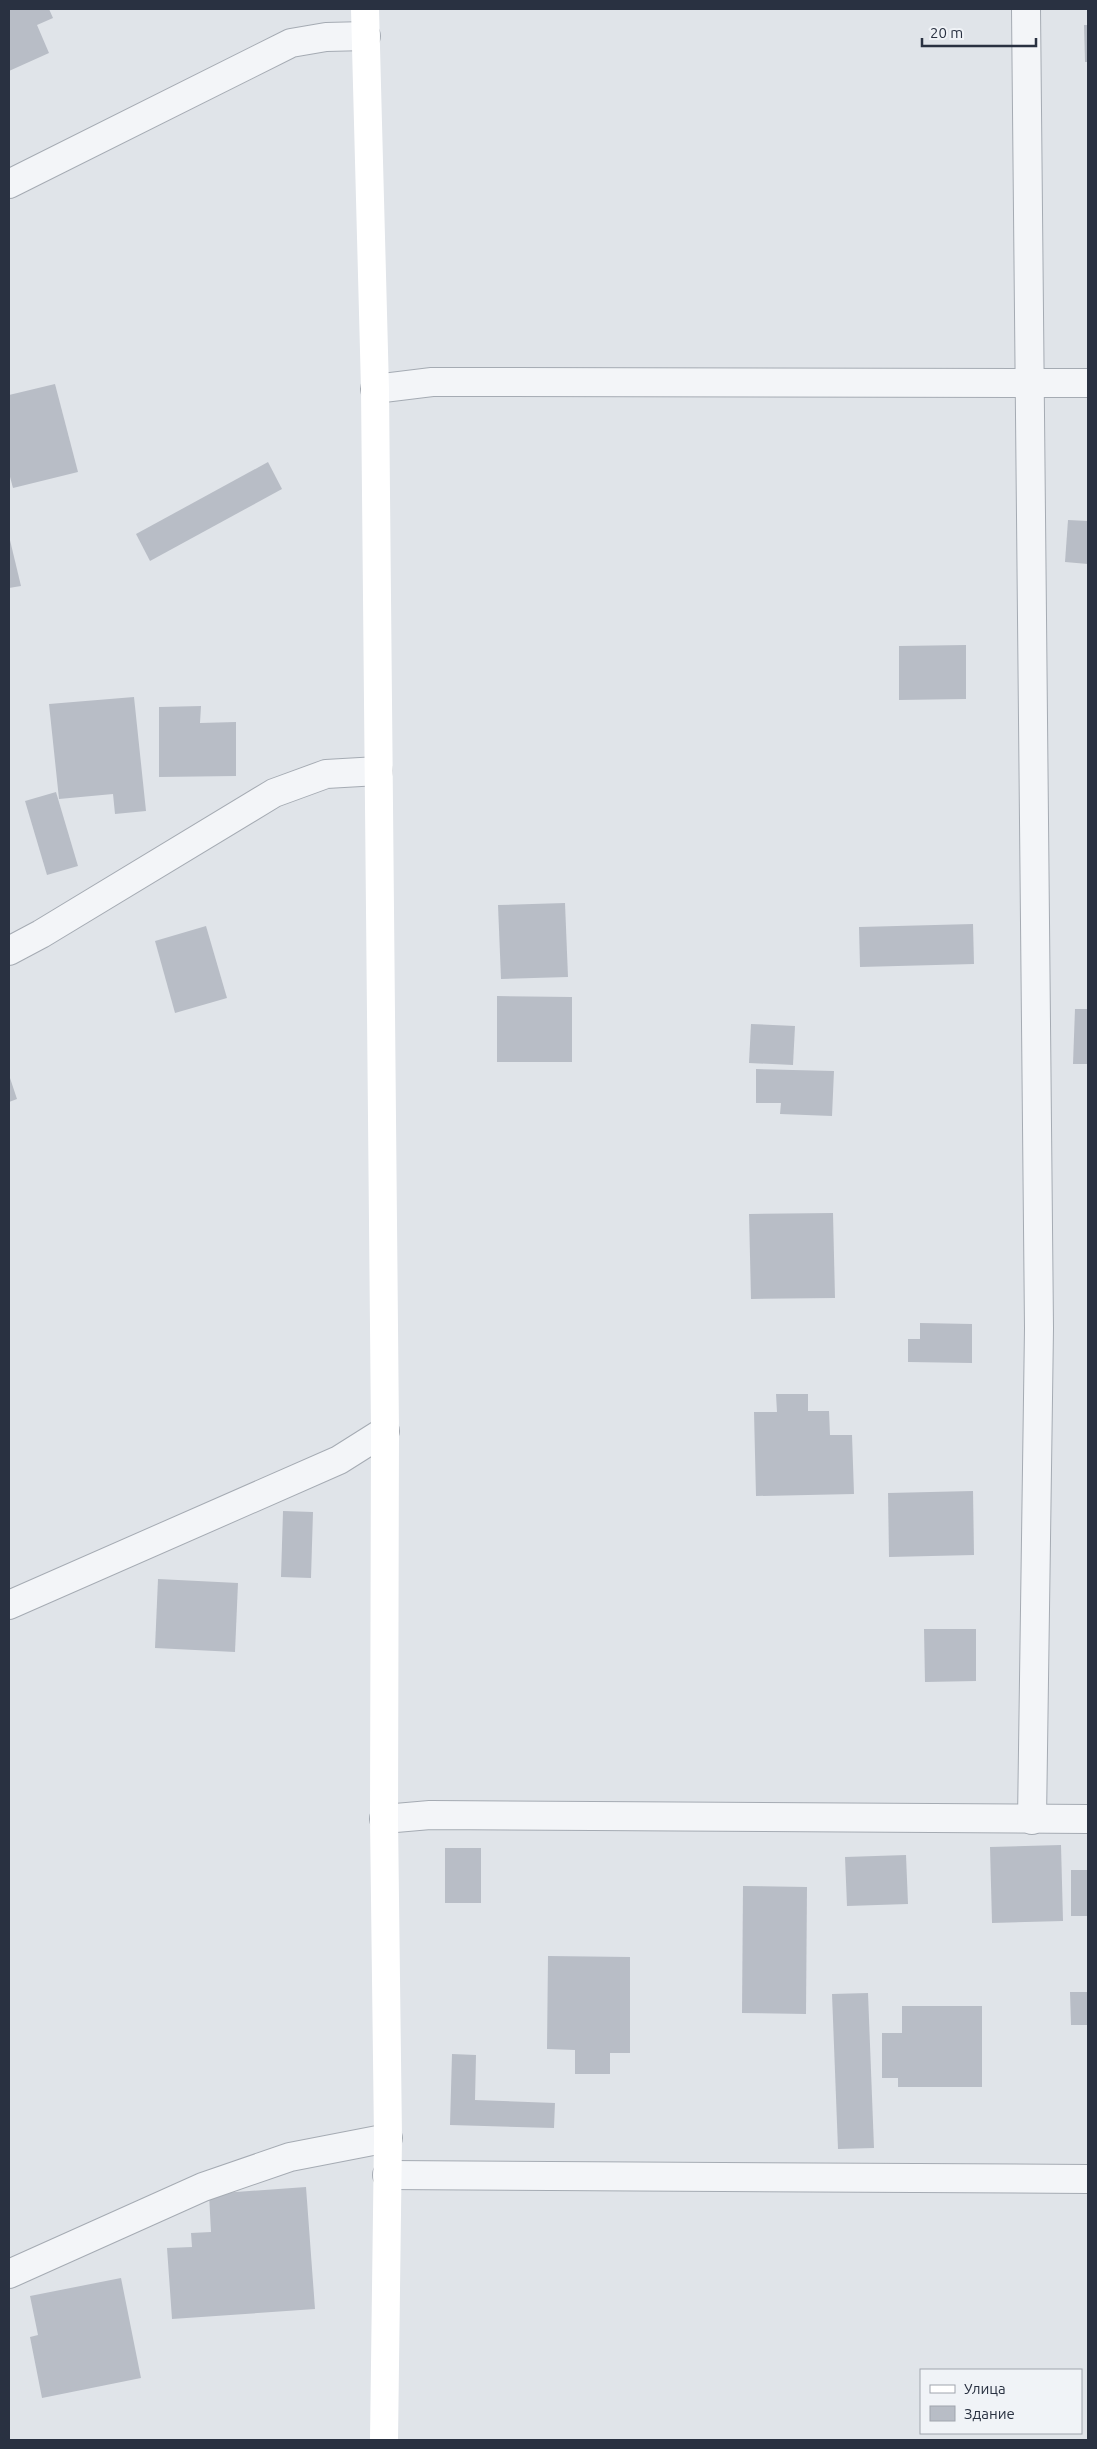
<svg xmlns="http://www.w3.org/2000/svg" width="1097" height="2449" font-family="Ubuntu,sans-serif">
  <rect width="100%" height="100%" fill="#e0e4e9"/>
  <g fill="#b8bdc6">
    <path d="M9 9H49L53 18 37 25 49 53 9 71Z"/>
    <path d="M1084 25H1088V62H1085Z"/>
    <path d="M55 384 78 472 13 488 9 473V395Z"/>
    <path d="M268 462 282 489 150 561 136 534Z"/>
    <path d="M1068 520 1088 521V564L1065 562Z"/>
    <path d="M9 536 21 586 9 588Z"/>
    <path d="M966 645V699L899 700V646Z"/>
    <path d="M134 697 146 811 115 814 113 794 59 799 49 704Z"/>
    <path d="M201 706 200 723 236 722V776L159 777V707Z"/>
    <path d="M56 792 78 866 47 875 25 801Z"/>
    <path d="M565 903 568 977 501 979 498 905Z"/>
    <path d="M973 924 974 964 860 967 859 927Z"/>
    <path d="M206 926 227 998 175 1013 155 941Z"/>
    <path d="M497 996 572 997V1062H497Z"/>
    <path d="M1075 1009H1088V1064H1073Z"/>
    <path d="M751 1024 795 1026 793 1065 749 1063Z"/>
    <path d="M756 1069 834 1071 832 1116 780 1114 781 1103H756Z"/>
    <path d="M9 1075 17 1099 9 1102Z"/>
    <path d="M833 1213 835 1298 751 1299 749 1214Z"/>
    <path d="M920 1323 972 1324V1363L908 1362V1339H920Z"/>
    <path d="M776 1394H808V1411H829L830 1435H852L854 1494 756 1496 754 1412H777Z"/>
    <path d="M973 1491 974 1555 889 1557 888 1493Z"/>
    <path d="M283 1511 313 1512 311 1578 281 1577Z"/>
    <path d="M158 1579 238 1583 235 1652 155 1648Z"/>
    <path d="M924 1629H976V1681L925 1682Z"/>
    <path d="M1061 1845 1063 1921 992 1923 990 1847Z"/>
    <rect x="445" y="1848" width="36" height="55"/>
    <path d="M906 1855 908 1904 847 1906 845 1857Z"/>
    <rect x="1071" y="1870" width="17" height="46"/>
    <path d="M743 1886 807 1887 806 2014 742 2013Z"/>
    <path d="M548 1956 630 1957V2053H610V2074H575V2050L547 2049Z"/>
    <path d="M1070 1992H1088V2025H1071Z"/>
    <path d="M868 1993 874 2148 838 2149 832 1994Z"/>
    <path d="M902 2006H982V2087H898V2078H882V2033H902Z"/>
    <path d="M452 2054 476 2055 475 2100 555 2103 554 2128 450 2125Z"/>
    <path d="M306 2187 315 2309 172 2319 167 2248 192 2247 191 2233 211 2232 209 2194Z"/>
    <path d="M121 2278 141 2378 42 2398 30 2337 38 2335 30 2296Z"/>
  </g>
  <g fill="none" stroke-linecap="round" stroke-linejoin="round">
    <g stroke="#a5abb3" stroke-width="30">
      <g id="street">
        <path d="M1026 9 1039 1328 1032 1820"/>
        <path d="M9 184 291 43 326 37 366 36"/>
        <path d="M375 389 432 382 1088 383"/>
        <path d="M9 951 41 934 274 793 326 774 378 771"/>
        <path d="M9 1605 339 1460 385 1431"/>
        <path d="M384 1819 430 1815 1088 1819"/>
        <path d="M387 2175 1088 2179"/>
        <path d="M9 2274 203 2187 290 2157 388 2138"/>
      </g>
    </g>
    <use href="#street" stroke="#f3f5f8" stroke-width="28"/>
    <path stroke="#fff" stroke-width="28" d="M365 9 375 389 385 1431 384 1819 388 2138 384 2440"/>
  </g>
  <rect width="1097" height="2449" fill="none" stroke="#293141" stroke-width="20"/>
  <rect x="920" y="2369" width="162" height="65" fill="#f0f3f7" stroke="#a0a5ae"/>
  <rect x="930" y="2385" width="25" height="8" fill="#ffffff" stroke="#a0a5ae"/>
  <text x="964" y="2394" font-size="15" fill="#293141">Улица</text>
  <rect x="930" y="2406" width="25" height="15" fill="#b8bdc6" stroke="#a0a5ae"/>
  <text x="964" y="2419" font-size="15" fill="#293141">Здание</text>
  <path d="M922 38v8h114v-8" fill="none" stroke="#293141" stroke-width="2.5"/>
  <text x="930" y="38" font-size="15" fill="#293141" stroke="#f0f3f7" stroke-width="4" paint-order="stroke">20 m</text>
</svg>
